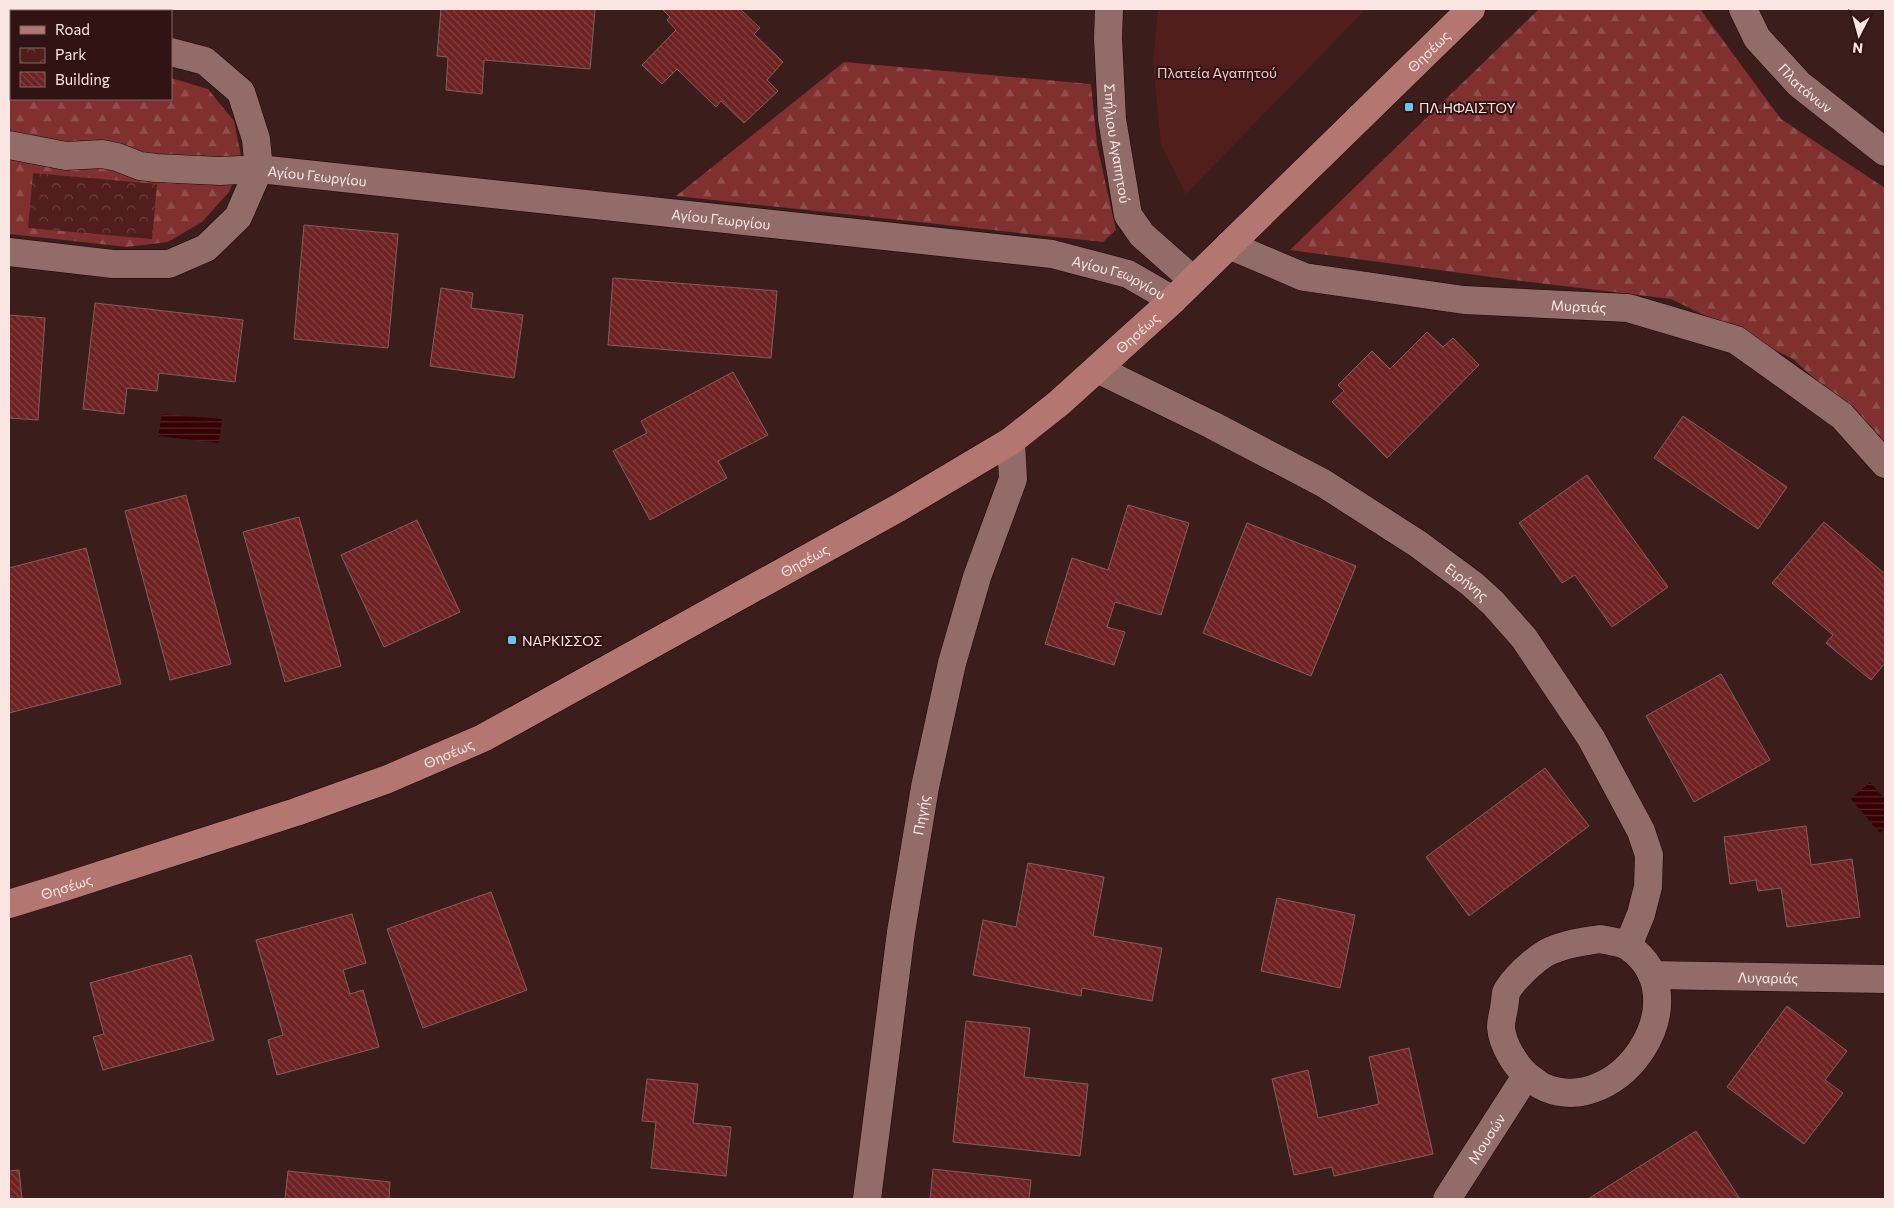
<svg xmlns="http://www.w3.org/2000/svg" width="1894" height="1208" font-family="Commissioner,sans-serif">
  <defs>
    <pattern id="forest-firs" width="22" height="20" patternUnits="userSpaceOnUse" patternTransform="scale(1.25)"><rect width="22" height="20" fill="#7f302f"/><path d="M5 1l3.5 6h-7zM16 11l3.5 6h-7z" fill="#924e4d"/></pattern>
    <pattern id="park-crowns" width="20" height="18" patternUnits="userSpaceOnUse" patternTransform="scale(1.25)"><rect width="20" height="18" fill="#511e1d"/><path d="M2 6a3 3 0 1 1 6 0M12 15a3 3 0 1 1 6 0" fill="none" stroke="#6b3f3e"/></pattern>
    <pattern id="water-rules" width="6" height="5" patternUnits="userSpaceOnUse" patternTransform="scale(1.25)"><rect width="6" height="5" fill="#360003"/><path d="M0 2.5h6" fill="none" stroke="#542528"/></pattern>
    <pattern id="building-back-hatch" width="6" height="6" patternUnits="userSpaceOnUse" patternTransform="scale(1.25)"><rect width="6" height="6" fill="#6e2121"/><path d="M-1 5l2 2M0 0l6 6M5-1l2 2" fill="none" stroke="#844141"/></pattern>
  </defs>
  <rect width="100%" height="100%" fill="#3b1d1b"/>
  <g fill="url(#forest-firs)">
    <path d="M1539 9H1700L1781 119 1885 188V444L1793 359 1671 299 1513 280 1290 250Z"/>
    <path d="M9 59H11V99H171V78L208 89 234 121 242 161 229 192 202 222 168 242 127 247 9 234Z"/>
    <path d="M844 62 1091 84 1097 145 1116 230 1103 242 676 196Z"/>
  </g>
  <path fill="url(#park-crowns)" d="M33 173 157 184 152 239 28 228Z"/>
  <path fill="#511e1d" d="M1158 9H1366L1186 194 1161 145 1153 63Z"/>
  <g fill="url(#water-rules)">
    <path d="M162 414 222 419 219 443 158 436Z"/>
    <path d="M1870 782 1885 799V828L1880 833 1851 799Z"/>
  </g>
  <g fill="url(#building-back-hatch)" stroke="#835f5c">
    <path d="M441 9H595L590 69 484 60 482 94 446 90 448 57 437 56Z"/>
    <path d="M662 9H740L760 28 754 34 783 62 767 80 778 91 744 123 721 101 716 107 677 69 662 84 642 65 676 30 667 20 670 17Z"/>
    <path d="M304 225 398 234 388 348 294 339Z"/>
    <path d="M613 278 777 291 771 358 608 345Z"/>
    <path d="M441 288 473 293 471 308 523 315 514 378 430 366Z"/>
    <path d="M95 303 243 320 235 382 159 373 157 391 127 388 124 414 83 409Z"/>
    <path d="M9 315 45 318 38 420 9 418Z"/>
    <path d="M1427 332 1443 347 1453 338 1479 365 1387 458 1332 402 1344 391 1338 385 1372 351 1390 369Z"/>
    <path d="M733 372 768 435 718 461 727 478 650 520 613 451 647 433 641 421Z"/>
    <path d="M1683 416 1787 487 1758 529 1654 458Z"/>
    <path d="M1587 475 1668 587 1612 627 1575 575 1562 583 1519 523Z"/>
    <path d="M186 495 231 664 170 680 125 511Z"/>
    <path d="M1128 505 1189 523 1161 615 1115 602 1107 627 1125 632 1114 665 1045 644 1072 558 1108 570Z"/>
    <path d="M299 517 341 666 285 682 243 532Z"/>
    <path d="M417 520 460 612 384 647 341 555Z"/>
    <path d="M1824 522 1885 574V663L1871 680 1826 643 1833 635 1772 583Z"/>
    <path d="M1247 523 1356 566 1311 676 1203 633Z"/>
    <path d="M86 548 121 684 9 713V568Z"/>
    <path d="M1721 674 1770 760 1694 802 1646 716Z"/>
    <path d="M1545 768 1589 826 1469 916 1426 857Z"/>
    <path d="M1806 826 1811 865 1852 859 1860 917 1787 927 1781 888 1758 891 1756 880 1730 884 1724 837Z"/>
    <path d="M1028 863 1104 877 1093 936 1162 948 1152 1001 1082 988 1081 996 973 975 983 920 1016 927Z"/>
    <path d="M491 892 527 990 423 1028 387 929Z"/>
    <path d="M1277 898 1355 915 1340 988 1261 971Z"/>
    <path d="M352 914 366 963 343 970 350 994 363 990 379 1047 277 1075 268 1040 283 1035 256 940Z"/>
    <path d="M191 955 214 1040 103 1070 93 1037 104 1034 90 983Z"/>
    <path d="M1787 1006 1847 1051 1825 1080 1843 1093 1804 1144 1727 1087Z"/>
    <path d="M966 1021 1030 1028 1024 1077 1088 1084 1080 1156 953 1142Z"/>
    <path d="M1409 1048 1433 1154 1334 1176 1332 1167 1294 1175 1272 1079 1308 1070 1318 1118 1379 1104 1369 1057Z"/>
    <path d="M647 1079 698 1084 693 1123 731 1127 726 1176 651 1168 656 1122 642 1121Z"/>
    <path d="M1696 1131 1740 1199H1588Z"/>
    <path d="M933 1169 1031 1180 1029 1199H930Z"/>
    <path d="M19 1170 22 1199H9V1171Z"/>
    <path d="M288 1171 390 1182 389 1199H285Z"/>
  </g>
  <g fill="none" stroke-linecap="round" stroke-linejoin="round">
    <g stroke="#200606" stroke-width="29">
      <g id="minor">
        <path id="s1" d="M1109 9 1108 38 1112 119 1128 215 1142 235 1193 280"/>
        <path id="s2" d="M1743 9 1757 38 1799 84 1885 152"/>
        <path d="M9 35H11"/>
        <path id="s3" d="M9 145 66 156 102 154 117 157 140 166 156 168 220 171 259 169 1052 254 1128 274 1173 300"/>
        <path id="s4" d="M1229 245 1304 277 1464 300 1628 308 1736 340 1842 416 1885 464"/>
        <path d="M9 252 113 264H169L206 248 238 217 259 169 256 139 241 92 205 61 171 52"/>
        <path id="s5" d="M1097 369 1212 425 1323 483 1418 544 1472 584 1493 603 1524 638 1591 738 1641 831 1649 855 1648 887 1641 914 1628 946"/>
        <path d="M1600 939C1609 941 1622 942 1629 947 1701 998 1621 1118 1546 1088 1542 1087 1537 1083 1533 1080 1518 1071 1502 1045 1501 1027 1501 1021 1503 1014 1504 1008 1505 1004 1505 998 1506 993 1511 981 1534 960 1546 953 1563 944 1582 942 1600 939Z"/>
        <path id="s6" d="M1652 975 1885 979"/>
        <path id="s7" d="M867 1199 901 932 925 787 952 663 977 577 1013 479 1011 441"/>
        <path id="s8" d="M1447 1199 1526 1076"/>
      </g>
    </g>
    <g stroke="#200606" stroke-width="29">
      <g id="major">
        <path id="s9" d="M9 904 58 889 296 812 388 779 483 738 900 507 1011 441 1059 403 1173 300 1471 9"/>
      </g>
    </g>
    <use href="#minor" stroke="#916c69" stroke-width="28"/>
    <use href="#major" stroke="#b47671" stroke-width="28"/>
  </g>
  <g fill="#6bc3f2" stroke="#301312" stroke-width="2">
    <rect x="1404" y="102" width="10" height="10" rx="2.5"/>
    <rect x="507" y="635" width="10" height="10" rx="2.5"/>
  </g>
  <g text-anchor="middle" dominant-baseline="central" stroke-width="4" stroke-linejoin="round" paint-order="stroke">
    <g font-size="14" fill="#fbe6e4" stroke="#301312">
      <text stroke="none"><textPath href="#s9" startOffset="1680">Θησέως</textPath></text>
      <text stroke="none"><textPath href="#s2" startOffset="102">Πλατάνων</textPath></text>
      <text stroke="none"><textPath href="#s1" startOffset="135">Σπήλιου Αγαπητού</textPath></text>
      <text stroke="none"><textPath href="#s3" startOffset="312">Αγίου Γεωργίου</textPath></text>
      <text stroke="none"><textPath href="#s3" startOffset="718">Αγίου Γεωργίου</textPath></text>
      <text stroke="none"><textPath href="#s3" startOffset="1122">Αγίου Γεωργίου</textPath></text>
      <text stroke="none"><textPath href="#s4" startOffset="358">Μυρτιάς</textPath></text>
      <text stroke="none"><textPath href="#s9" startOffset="1275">Θησέως</textPath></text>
      <text stroke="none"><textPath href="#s9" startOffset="870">Θησέως</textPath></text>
      <text stroke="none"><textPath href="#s5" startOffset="428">Ειρήνης</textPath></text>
      <text stroke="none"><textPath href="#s9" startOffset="465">Θησέως</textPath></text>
      <text stroke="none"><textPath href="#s7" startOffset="388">Πηγής</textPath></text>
      <text stroke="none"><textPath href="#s9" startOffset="60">Θησέως</textPath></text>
      <text stroke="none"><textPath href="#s6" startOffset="116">Λυγαριάς</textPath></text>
      <text stroke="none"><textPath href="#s8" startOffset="72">Μουσών</textPath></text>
    </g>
    <g font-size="14" fill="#f8c8c4" stroke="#301312">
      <text x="1217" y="72">Πλατεία Αγαπητού</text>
    </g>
    <g font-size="14" fill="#fbe6e4" stroke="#301312" text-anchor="start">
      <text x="1419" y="107">ΠΛ.ΗΦΑΙΣΤΟΥ</text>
      <text x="522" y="640">ΝΑΡΚΙΣΣΟΣ</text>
    </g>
  </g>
  <rect width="1894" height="1208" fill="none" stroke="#fbe6e4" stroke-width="20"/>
  <rect x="10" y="10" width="162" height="90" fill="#301312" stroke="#816766"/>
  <rect x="20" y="26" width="25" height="8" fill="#b47671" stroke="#816766"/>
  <text x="55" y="35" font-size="15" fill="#fbe6e4">Road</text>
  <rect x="20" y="48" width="25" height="15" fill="url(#park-crowns)" stroke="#816766"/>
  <text x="55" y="60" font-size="15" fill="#fbe6e4">Park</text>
  <rect x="20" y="72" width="25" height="15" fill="url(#building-back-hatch)" stroke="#816766"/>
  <text x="55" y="85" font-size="15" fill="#fbe6e4">Building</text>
  <g transform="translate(1859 35) rotate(186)" stroke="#301312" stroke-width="4" paint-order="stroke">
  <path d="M0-4L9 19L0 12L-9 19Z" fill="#fbe6e4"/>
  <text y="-8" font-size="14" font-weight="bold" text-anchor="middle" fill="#fbe6e4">N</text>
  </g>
</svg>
